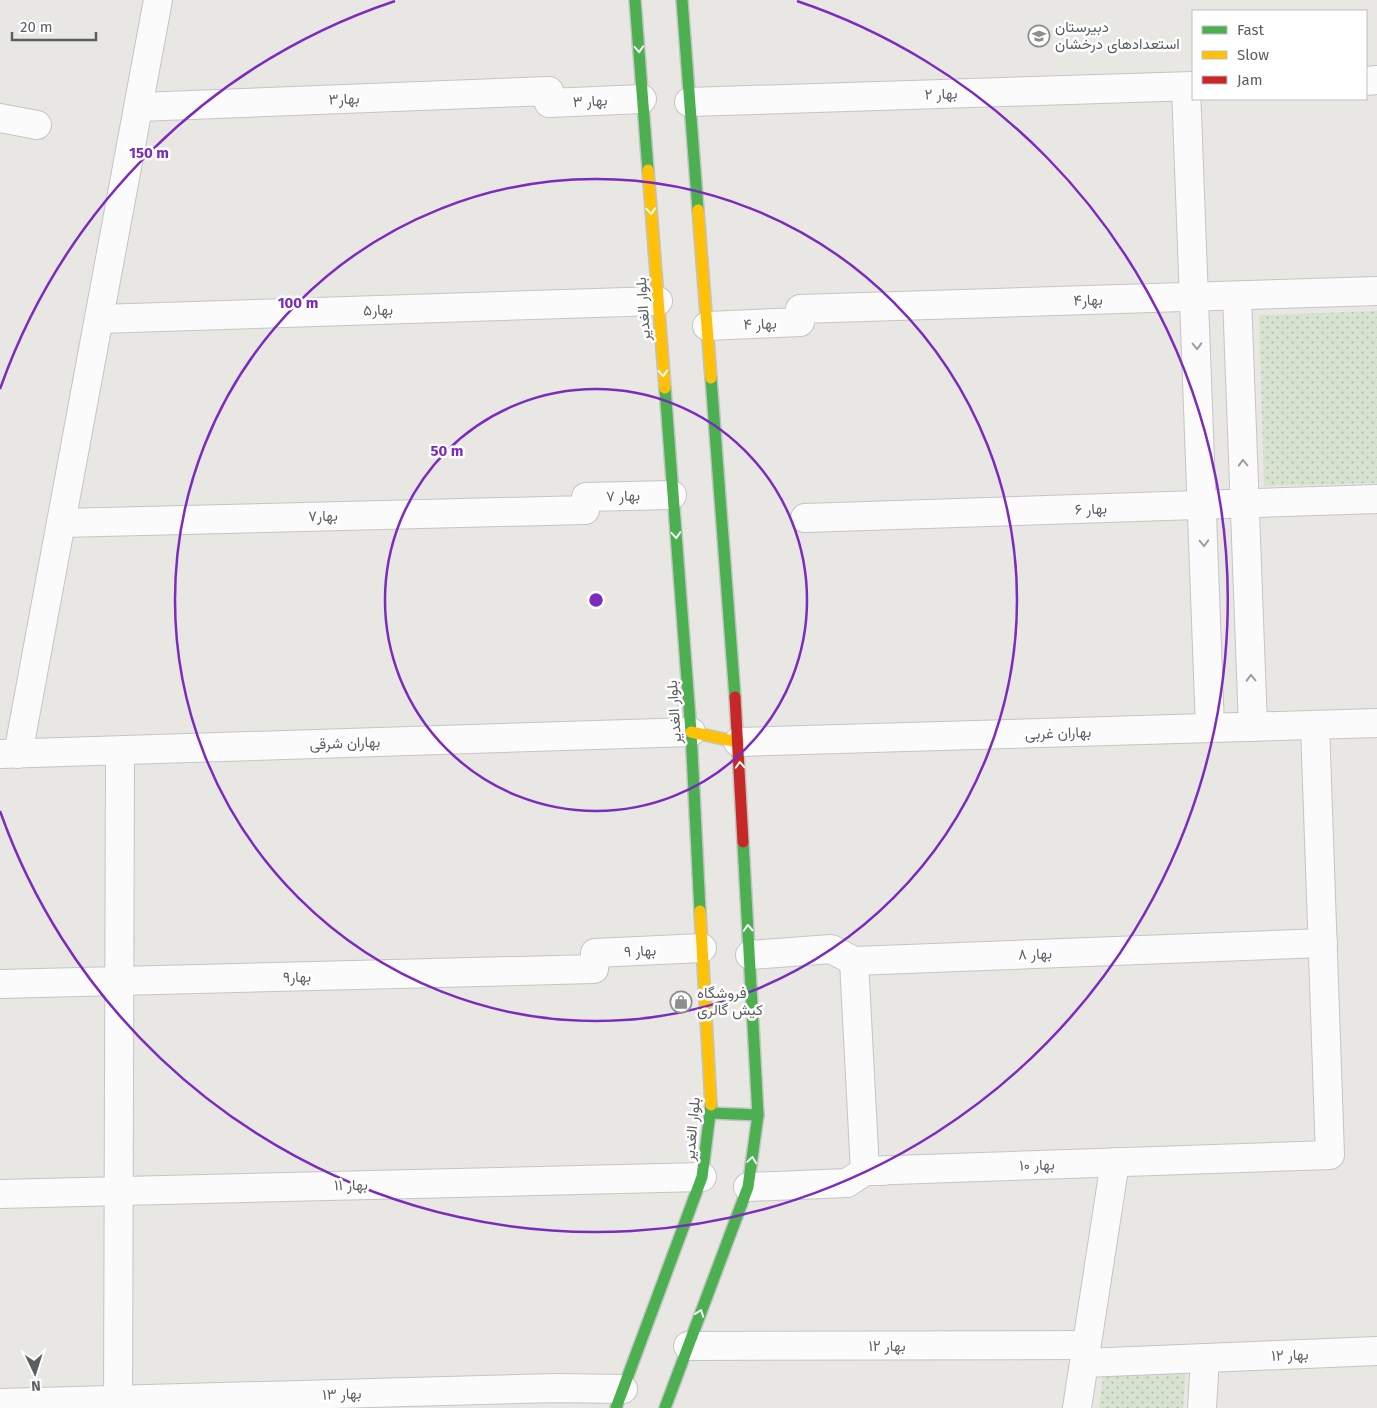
<svg xmlns="http://www.w3.org/2000/svg" width="1377" height="1408" font-family="'Fira Sans',Vazirmatn,sans-serif">
  <defs>
    <pattern id="park-dots" width="8" height="8" patternUnits="userSpaceOnUse" patternTransform="scale(1.25)"><rect width="8" height="8" fill="#d6e3d1"/><path d="M2 2h.1M6 6h.1" fill="none" stroke="#b1bbad" stroke-width="1.8" stroke-linecap="round"/></pattern>
  </defs>
  <rect width="100%" height="100%" fill="#e9e7e4"/>
  <g fill="url(#park-dots)">
    <path d="M1377 311V483L1264 486 1259 315Z"/>
    <path d="M1186 1372 1183 1408H1099L1103 1376Z"/>
  </g>
  <g fill="none" stroke-linecap="round" stroke-linejoin="round">
    <g stroke="#c5c5c5" stroke-width="30">
      <g id="street">
        <path d="M1366 81 1377 80"/>
        <path d="M1186 87 1210 728"/>
        <path d="M689 102 1193 86"/>
        <path d="M139 107 549 91V103L642 99"/>
        <path d="M0 118 37 125"/>
        <path d="M1237 296 1253 727"/>
        <path d="M99 319 658 301"/>
        <path d="M707 326 800 322V309L1377 291"/>
        <path d="M805 518 1377 499"/>
        <path d="M61 523 585 510 586 497 672 495"/>
        <path d="M738 742 1377 723"/>
        <path d="M1 754 691 732"/>
        <path d="M18 754 158 0"/>
        <path d="M750 955 831 949 854 961 1323 943"/>
        <path d="M854 961 865 1171 1330 1155 1315 725"/>
        <path d="M0 984 594 969 595 953 702 948"/>
        <path d="M748 1187 847 1183 865 1171H883"/>
        <path d="M0 1194 702 1177"/>
        <path d="M688 1346 1086 1345"/>
        <path d="M1084 1363 1377 1351"/>
        <path d="M0 1403 556 1388 623 1389"/>
        <path d="M118 1408 120 751"/>
        <path d="M1077 1408 1115 1162"/>
        <path d="M1202 1408 1205 1358"/>
      </g>
    </g>
    <g stroke="#c3c4c4" stroke-width="14">
      <g id="fast">
        <path d="M635 0 648 170"/>
        <path d="M682 0 698 210"/>
        <path d="M711 378 735 697"/>
        <path d="M665 388 691 732 700 911"/>
        <path d="M711 1113 758 1115"/>
        <path d="M616 1408 702 1177 711 1105"/>
        <path d="M665 1408 748 1187 758 1115 743 842"/>
      </g>
    </g>
    <g stroke="#c3c4c4" stroke-width="14">
      <g id="slow">
        <path d="M648 170 665 388"/>
        <path d="M698 210 711 378"/>
        <path d="M691 732 738 742"/>
        <path d="M700 911 711 1105"/>
      </g>
    </g>
    <g stroke="#c3c4c4" stroke-width="14">
      <path id="jam" d="M735 697 743 842"/>
    </g>
    <use href="#street" stroke="#fcfbfb" stroke-width="28"/>
    <use href="#fast" stroke="#4caf50" stroke-width="11"/>
    <use href="#slow" stroke="#ffc107" stroke-width="11"/>
    <use href="#jam" stroke="#c62828" stroke-width="11"/>
  </g>
  <defs><path id="oneway-chevron" d="M-2-3.5L2.5 0L-2 3.5" fill="none" stroke-width="1.6" stroke-linecap="round" stroke-linejoin="round" transform="scale(1.25)"/></defs>
  <g stroke="#f6fbf6">
    <use href="#oneway-chevron" transform="translate(639 49) rotate(86)"/>
    <use href="#oneway-chevron" transform="translate(651 211) rotate(86)"/>
    <use href="#oneway-chevron" transform="translate(663 373) rotate(86)"/>
    <use href="#oneway-chevron" transform="translate(676 535) rotate(86)"/>
    <use href="#oneway-chevron" transform="translate(740 765) rotate(-93)"/>
    <use href="#oneway-chevron" transform="translate(748 928) rotate(-93)"/>
    <use href="#oneway-chevron" transform="translate(752 1160) rotate(-82)"/>
    <use href="#oneway-chevron" transform="translate(700 1313) rotate(-70)"/>
  </g>
  <g stroke="#9b9d9f">
    <use href="#oneway-chevron" transform="translate(1197 346) rotate(88)"/>
    <use href="#oneway-chevron" transform="translate(1243 463) rotate(-92)"/>
    <use href="#oneway-chevron" transform="translate(1204 543) rotate(88)"/>
    <use href="#oneway-chevron" transform="translate(1251 678) rotate(-92)"/>
  </g>
  <g fill="none" stroke="#7b2cbf" stroke-width="2.5">
    <circle cx="596" cy="600" r="211"/>
    <circle cx="596" cy="600" r="421"/>
    <path d="M0 389A632 632 0 0 1 395 1M797 1A632 632 0 1 1 0 811"/>
  </g>
  <defs>
    <g id="school-ring" transform="scale(1.125)"><circle r="9.5" fill="#fff" stroke="#8d8f8f" stroke-width="1.5"/><path d="M0-5L7-2L0 1L-7-2ZM-4 1L0 2.5L4 1V4Q0 6-4 4Z" fill="#8d8f8f"/></g>
    <g id="shop-ring" transform="scale(1.125)"><circle r="9.5" fill="#fff" stroke="#8d8f8f" stroke-width="1.5"/><path d="M-5-2.5h2.3a2.7 3.5 0 0 1 5.4 0H5L5.5 6h-11ZM-1.5-2.5h3a1.5 2.3 0 0 0-3 0Z" fill="#8d8f8f"/></g>
  </defs>
  <g fill-rule="evenodd">
    <use href="#school-ring" x="1039" y="36"/>
    <use href="#shop-ring" x="681" y="1002"/>
  </g>
  <g text-anchor="middle" dominant-baseline="central" stroke-width="5" stroke-linejoin="round" paint-order="stroke">
    <g font-size="15" fill="#5b5f61" stroke="#fff" text-anchor="start">
      <text x="1055" y="27">دبیرستان<tspan x="1055" dy="17">استعدادهای درخشان</tspan></text>
      <text x="697" y="993">فروشگاه<tspan x="697" dy="17">کیش گالری</tspan></text>
    </g>
    <g font-size="15" fill="#5b5f61" stroke="#fff">
      <text transform="translate(941 94) rotate(-2)">بهار ۲</text>
      <text transform="translate(344 99) rotate(-2)">بهار۳</text>
      <text transform="translate(590 101) rotate(-3)">بهار ۳</text>
      <text transform="translate(1088 300) rotate(-2)">بهار۴</text>
      <text transform="translate(643 309) rotate(-94)">بلوار الغدیر</text>
      <text transform="translate(378 310) rotate(-2)">بهار۵</text>
      <text transform="translate(760 324) rotate(-2)">بهار ۴</text>
      <text transform="translate(623 496) rotate(-2)">بهار ۷</text>
      <text transform="translate(1091 509) rotate(-2)">بهار ۶</text>
      <text transform="translate(323 516) rotate(-1)">بهار۷</text>
      <text transform="translate(674 712) rotate(-94)">بلوار الغدیر</text>
      <text transform="translate(1058 733) rotate(-2)">بهاران غربی</text>
      <text transform="translate(345 743) rotate(-2)">بهاران شرقی</text>
      <text transform="translate(640 951) rotate(-3)">بهار ۹</text>
      <text transform="translate(1035 954) rotate(-2)">بهار ۸</text>
      <text transform="translate(297 977) rotate(-1)">بهار۹</text>
      <text transform="translate(692 1129) rotate(-85)">بلوار الغدیر</text>
      <text transform="translate(1037 1165) rotate(-2)">بهار ۱۰</text>
      <text transform="translate(351 1185) rotate(-1)">بهار ۱۱</text>
      <text x="887" y="1346">بهار ۱۲</text>
      <text transform="translate(1290 1355) rotate(-2)">بهار ۱۲</text>
      <text transform="translate(342 1394) rotate(-2)">بهار ۱۳</text>
    </g>
  </g>
  <circle cx="596" cy="600" r="8" fill="#7b2cbf" stroke="#fff" stroke-width="2.5"/>
  <g font-size="15" text-anchor="middle" font-weight="bold" fill="#7b2cbf" stroke="#fff" stroke-width="5" stroke-linejoin="round" paint-order="stroke">
    <text x="149" y="158">150 m</text>
    <text x="298" y="308">100 m</text>
    <text x="447" y="456">50 m</text>
  </g>
  <rect x="1192" y="10" width="175" height="90" fill="#ffffff" stroke="#bdbfc0"/>
  <rect x="1202" y="26" width="25" height="8" fill="#4caf50" stroke="#bdbfc0"/>
  <text x="1237" y="35" font-size="15" fill="#5b5f61">Fast</text>
  <rect x="1202" y="51" width="25" height="8" fill="#ffc107" stroke="#bdbfc0"/>
  <text x="1237" y="60" font-size="15" fill="#5b5f61">Slow</text>
  <rect x="1202" y="76" width="25" height="8" fill="#c62828" stroke="#bdbfc0"/>
  <text x="1237" y="85" font-size="15" fill="#5b5f61">Jam</text>
  <g transform="translate(35 1373) rotate(176)" stroke="#ffffff" stroke-width="4" paint-order="stroke">
  <path d="M0-4L9 19L0 12L-9 19Z" fill="#5b5f61"/>
  <text y="-8" font-size="14" font-weight="bold" text-anchor="middle" fill="#5b5f61">N</text>
  </g>
  <path d="M12 32v8h84v-8" fill="none" stroke="#5b5f61" stroke-width="2.5"/>
  <text x="20" y="32" font-size="15" fill="#5b5f61" stroke="#ffffff" stroke-width="4" paint-order="stroke">20 m</text>
</svg>
